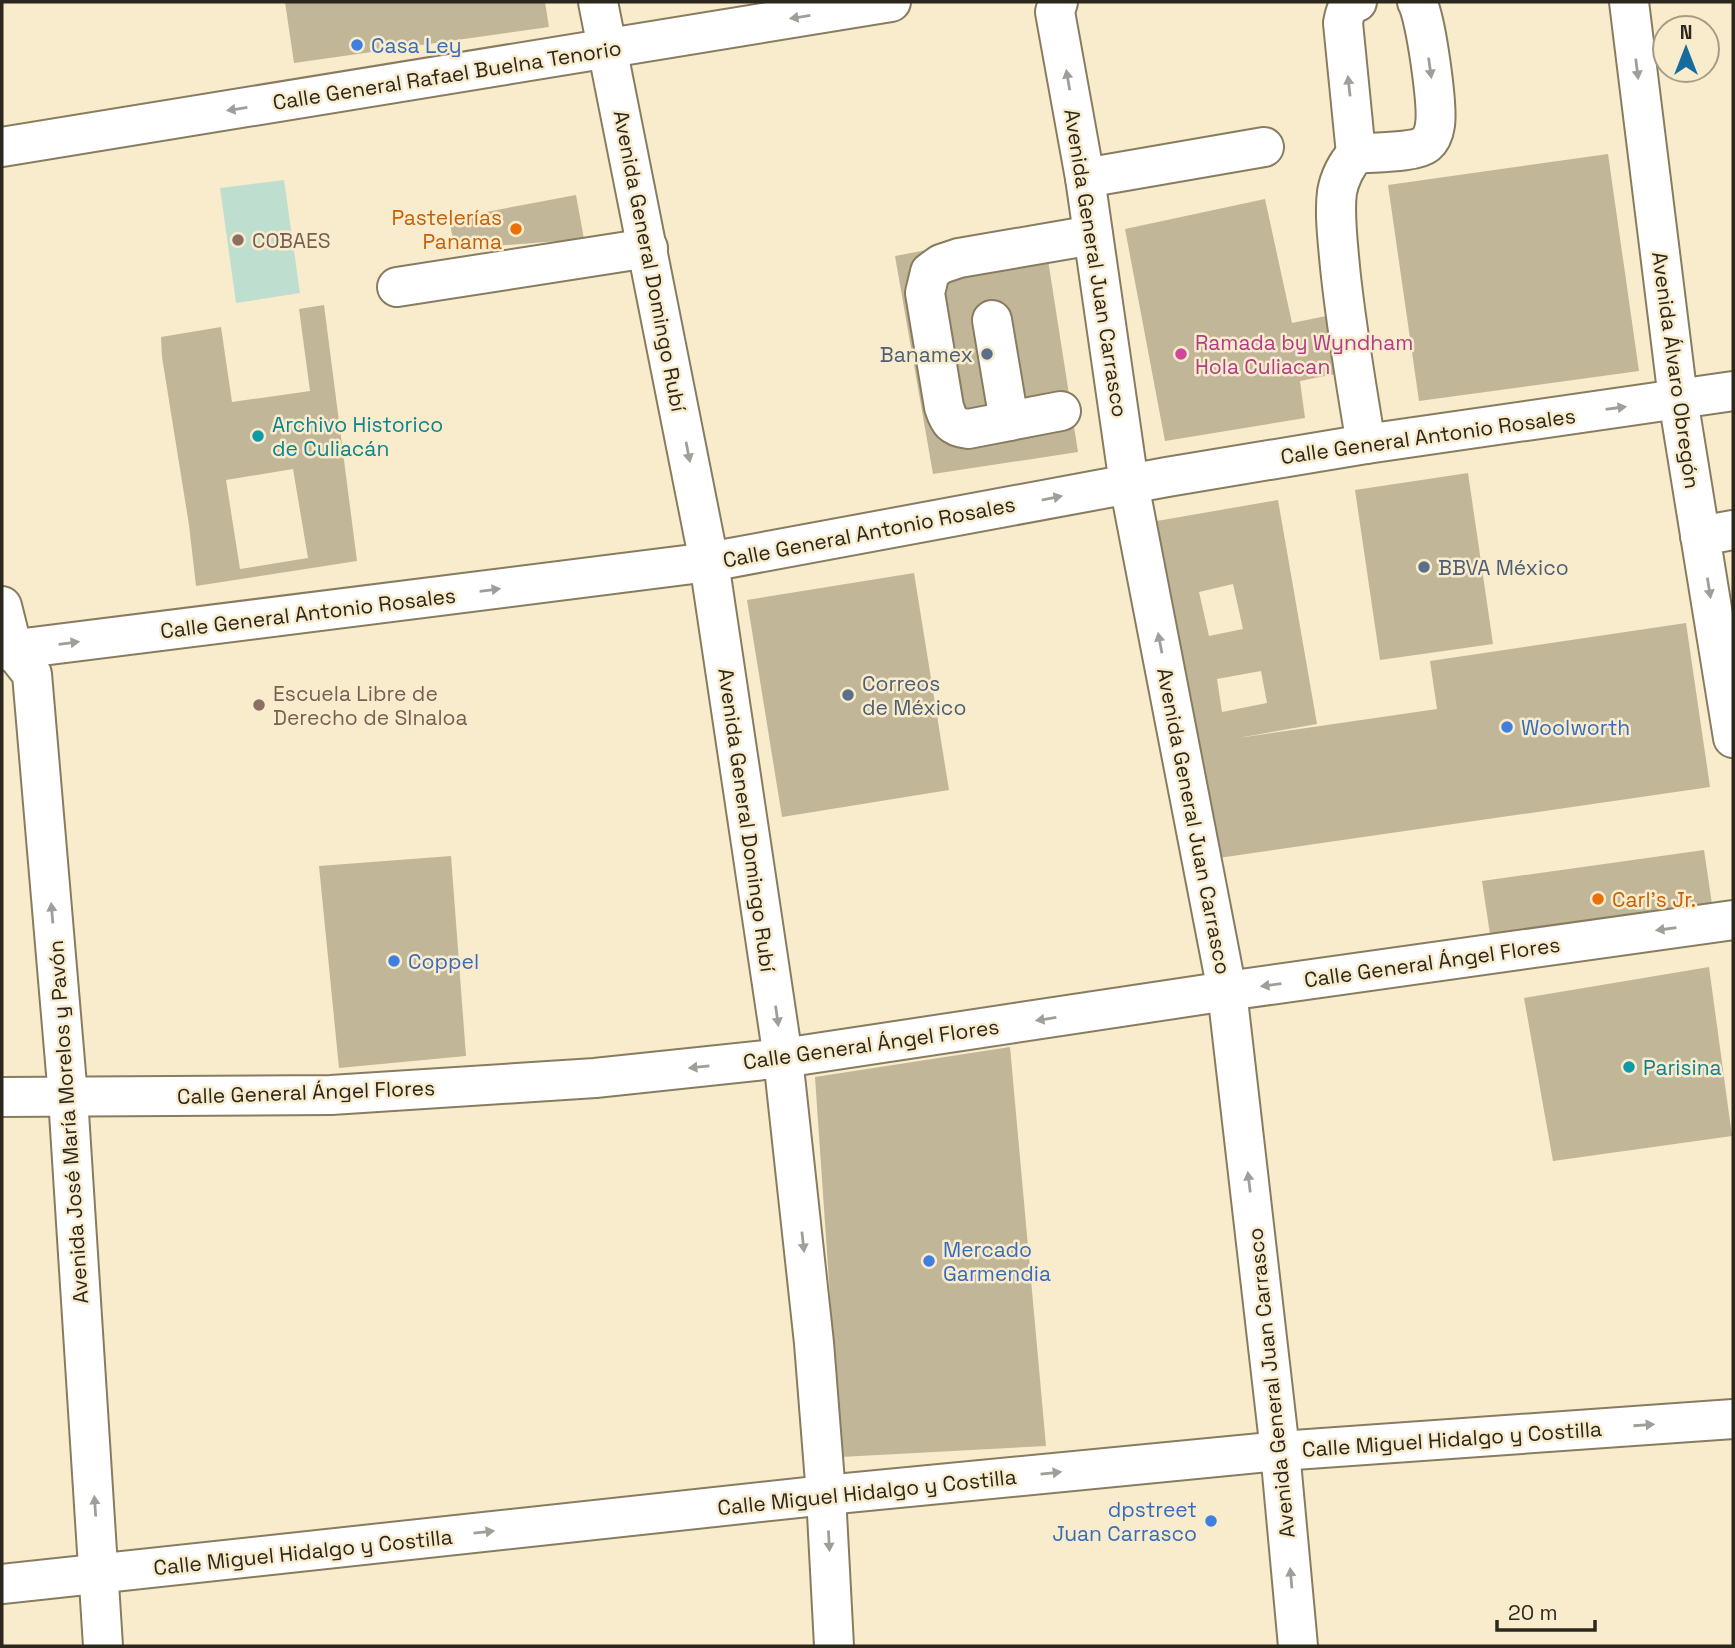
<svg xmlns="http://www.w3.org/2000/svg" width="1735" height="1648" font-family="'Space Grotesk',sans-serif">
  <rect width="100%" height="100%" fill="#f9eccd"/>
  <path fill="#bedfcf" d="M284 180 300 293 236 303 220 188Z"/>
  <g fill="#c2b698" fill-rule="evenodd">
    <path d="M285 2H545L549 27 294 63Z"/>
    <path d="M1608 154 1639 371 1419 401 1388 185Z"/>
    <path d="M576 195 584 239 455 249 449 219Z"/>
    <path d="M1265 199 1292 323 1331 315 1340 373 1300 381 1305 418 1165 441 1125 229Z"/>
    <path d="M1043 228 1078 452 933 474 895 256Z"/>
    <path d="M324 305 357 561 196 586 189 525 162 357 161 337 221 327 232 402 310 391 299 309ZM293 469 308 558 240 569 226 480Z"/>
    <path d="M1468 473 1493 644 1380 660 1355 490Z"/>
    <path d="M1278 500 1317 724 1238 738 1437 709 1430 661 1686 623 1710 787 1205 860 1151 522ZM1233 584 1243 629 1209 636 1199 592ZM1261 671 1267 703 1222 712 1217 679Z"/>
    <path d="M914 573 949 790 782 817 747 600Z"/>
    <path d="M1704 850 1714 918 1492 948 1482 881Z"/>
    <path d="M451 856 466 1056 339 1068 319 866Z"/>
    <path d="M1709 967 1732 1136 1553 1161 1524 998Z"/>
    <path d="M1010 1047 1046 1446 841 1457 815 1077Z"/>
  </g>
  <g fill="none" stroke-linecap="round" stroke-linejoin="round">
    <g stroke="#887c60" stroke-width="42">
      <g id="minor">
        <path d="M598 2 709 562 783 1058 814 1343 826 1495 834 1646"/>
        <path d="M1058 2 1055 12 1085 178 1129 484 1227 991 1280 1451 1298 1646"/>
        <path d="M2 147 891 2"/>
        <path d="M1356 154 1343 23C1345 12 1346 6 1357 2"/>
        <path d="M1085 178 1264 147"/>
        <path d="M397 287 648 248"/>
        <path d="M992 320 1009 421"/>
        <path d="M1061 411 968 429C952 427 949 422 944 407L925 293 930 272 941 264 959 258 1093 235"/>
        <path d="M1366 444C1356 385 1346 326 1340 267 1338 244 1334 214 1337 192 1340 176 1346 165 1356 154 1371 152 1415 153 1426 144 1432 139 1434 132 1435 125 1438 106 1426 18 1417 2"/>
        <path d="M1700 536 1733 530"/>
        <path d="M2 606 13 650 32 674 68 1097 103 1646"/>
        <path d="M2 651 709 562 1167 477 1366 444 1733 391"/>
        <path d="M2 1097 331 1095 595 1078 783 1058 1227 991 1733 920"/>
        <path d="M2 1584 826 1495 1280 1451 1733 1419"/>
      </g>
    </g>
    <g stroke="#887c60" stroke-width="42">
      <path id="major" d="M1629 2 1678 399 1733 738"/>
    </g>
    <use href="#minor" stroke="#fff" stroke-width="38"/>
    <use href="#major" stroke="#fff" stroke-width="38"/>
  </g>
  <defs><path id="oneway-solid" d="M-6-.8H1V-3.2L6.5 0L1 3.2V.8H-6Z" transform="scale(1.75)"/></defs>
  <g fill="#a09e99">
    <use href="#oneway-solid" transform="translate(800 17) rotate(171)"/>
    <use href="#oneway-solid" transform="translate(1430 68) rotate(82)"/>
    <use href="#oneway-solid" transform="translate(1637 69) rotate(83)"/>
    <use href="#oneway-solid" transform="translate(1068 80) rotate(-100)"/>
    <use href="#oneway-solid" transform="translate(1349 86) rotate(-96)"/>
    <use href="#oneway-solid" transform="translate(237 109) rotate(171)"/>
    <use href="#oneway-solid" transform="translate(1616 408) rotate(-8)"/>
    <use href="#oneway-solid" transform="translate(688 452) rotate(79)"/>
    <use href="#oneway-solid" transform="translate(1052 498) rotate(-11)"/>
    <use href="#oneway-solid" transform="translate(1709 588) rotate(81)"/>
    <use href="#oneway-solid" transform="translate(490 590) rotate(-7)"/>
    <use href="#oneway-solid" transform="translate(69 643) rotate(-7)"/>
    <use href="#oneway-solid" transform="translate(1160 643) rotate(-101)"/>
    <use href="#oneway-solid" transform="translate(52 913) rotate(-95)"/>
    <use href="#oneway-solid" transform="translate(1666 929) rotate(172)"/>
    <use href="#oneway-solid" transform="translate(1271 985) rotate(172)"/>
    <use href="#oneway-solid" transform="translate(777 1016) rotate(82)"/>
    <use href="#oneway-solid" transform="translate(1046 1019) rotate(171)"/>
    <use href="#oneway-solid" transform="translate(699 1067) rotate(174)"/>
    <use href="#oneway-solid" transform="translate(1249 1182) rotate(-97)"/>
    <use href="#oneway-solid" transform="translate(803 1242) rotate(84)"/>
    <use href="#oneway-solid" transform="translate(1644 1425) rotate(-4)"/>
    <use href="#oneway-solid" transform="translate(1051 1473) rotate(-6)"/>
    <use href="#oneway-solid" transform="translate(95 1506) rotate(-94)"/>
    <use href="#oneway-solid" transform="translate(484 1532) rotate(-6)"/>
    <use href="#oneway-solid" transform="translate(829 1541) rotate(87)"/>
    <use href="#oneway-solid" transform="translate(1291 1578) rotate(-95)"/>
  </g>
  <g fill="#3f7fe0" stroke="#f9eccd" stroke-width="2.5">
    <circle cx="357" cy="45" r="7"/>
    <circle cx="1507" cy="727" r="7"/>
    <circle cx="394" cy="961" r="7"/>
    <circle cx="929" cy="1261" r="7"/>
    <circle cx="1211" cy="1521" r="7"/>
  </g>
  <g fill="#e8710a" stroke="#f9eccd" stroke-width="2.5">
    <circle cx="516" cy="229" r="7"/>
    <circle cx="1598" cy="899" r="7"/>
  </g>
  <g fill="#8d6e63" stroke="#f9eccd" stroke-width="2.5">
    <circle cx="238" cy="240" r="7"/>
    <circle cx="259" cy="705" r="7"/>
  </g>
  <g fill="#5c6f8a" stroke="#f9eccd" stroke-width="2.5">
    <circle cx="987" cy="354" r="7"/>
    <circle cx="1424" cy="567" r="7"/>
    <circle cx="848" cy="695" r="7"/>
  </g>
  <circle fill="#d1479c" stroke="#f9eccd" stroke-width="2.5" cx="1181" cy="354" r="7"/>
  <g fill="#0f9aa8" stroke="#f9eccd" stroke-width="2.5">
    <circle cx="258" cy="436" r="7"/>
    <circle cx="1629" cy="1067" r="7"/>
  </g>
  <g text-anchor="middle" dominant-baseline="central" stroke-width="5" stroke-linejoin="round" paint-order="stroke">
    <g font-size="21" fill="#366cbe" stroke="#f9eccd" text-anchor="start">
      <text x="371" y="45">Casa Ley</text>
      <text x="1521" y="727">Woolworth</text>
      <text x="408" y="961">Coppel</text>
      <text x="943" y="1249">Mercado<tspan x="943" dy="24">Garmendia</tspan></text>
      <text x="1197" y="1509" text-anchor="end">dpstreet<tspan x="1197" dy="24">Juan Carrasco</tspan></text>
    </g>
    <g font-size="21" fill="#2c271c" stroke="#f9eccd">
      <text transform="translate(447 75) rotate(-9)">Calle General Rafael Buelna Tenorio</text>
      <text transform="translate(650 261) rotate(79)">Avenida General Domingo Rubí</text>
      <text transform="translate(1096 263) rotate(81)">Avenida General Juan Carrasco</text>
      <text transform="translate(1676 370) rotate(82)">Avenida Álvaro Obregón</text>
      <text transform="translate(1428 436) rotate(-8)">Calle General Antonio Rosales</text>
      <text transform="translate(869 532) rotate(-11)">Calle General Antonio Rosales</text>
      <text transform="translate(308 613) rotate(-7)">Calle General Antonio Rosales</text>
      <text transform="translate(747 820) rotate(82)">Avenida General Domingo Rubí</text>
      <text transform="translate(1194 821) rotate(79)">Avenida General Juan Carrasco</text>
      <text transform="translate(1432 962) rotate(-8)">Calle General Ángel Flores</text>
      <text transform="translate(871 1044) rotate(-8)">Calle General Ángel Flores</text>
      <text transform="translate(306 1092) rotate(-2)">Calle General Ángel Flores</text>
      <text transform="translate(68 1122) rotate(-94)">Avenida José María Morelos y Pavón</text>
      <text transform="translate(1271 1383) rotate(-96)">Avenida General Juan Carrasco</text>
      <text transform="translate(1452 1439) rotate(-4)">Calle Miguel Hidalgo y Costilla</text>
      <text transform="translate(867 1492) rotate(-6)">Calle Miguel Hidalgo y Costilla</text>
      <text transform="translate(303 1552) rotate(-6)">Calle Miguel Hidalgo y Costilla</text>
    </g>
    <g font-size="21" fill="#c56008" stroke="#f9eccd" text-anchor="end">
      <text x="502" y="217">Pastelerías<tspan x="502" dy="24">Panama</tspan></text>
      <text x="1612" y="899" text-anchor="start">Carl's Jr.</text>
    </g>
    <g font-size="21" fill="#785e54" stroke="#f9eccd" text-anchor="start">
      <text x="252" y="240">COBAES</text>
      <text x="273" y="693">Escuela Libre de<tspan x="273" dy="24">Derecho de SInaloa</tspan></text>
    </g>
    <g font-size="21" fill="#b23c85" stroke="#f9eccd" text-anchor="start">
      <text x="1195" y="342">Ramada by Wyndham<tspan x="1195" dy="24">Hola Culiacan</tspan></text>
    </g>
    <g font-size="21" fill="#4e5e75" stroke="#f9eccd" text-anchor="start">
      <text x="973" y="354" text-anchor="end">Banamex</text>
      <text x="1438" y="567">BBVA México</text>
      <text x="862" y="683">Correos<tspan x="862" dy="24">de México</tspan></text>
    </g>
    <g font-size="21" fill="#0d838f" stroke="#f9eccd" text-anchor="start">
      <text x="272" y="424">Archivo Historico<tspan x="272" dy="24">de Culiacán</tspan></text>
      <text x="1643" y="1067">Parisina</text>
    </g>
  </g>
  <rect width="1735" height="1648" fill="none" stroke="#2c271c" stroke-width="7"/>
  <g transform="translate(1686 49)"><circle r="33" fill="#f9eccd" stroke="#a79d86" stroke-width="2"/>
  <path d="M0-5L12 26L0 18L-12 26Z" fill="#176c9d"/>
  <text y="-10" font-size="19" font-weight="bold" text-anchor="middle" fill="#2c271c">N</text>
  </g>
  <path d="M1497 1620v10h98v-10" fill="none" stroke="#2c271c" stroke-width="3.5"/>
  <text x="1508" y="1620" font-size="21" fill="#2c271c" stroke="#f9eccd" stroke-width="5" paint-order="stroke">20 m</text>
</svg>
